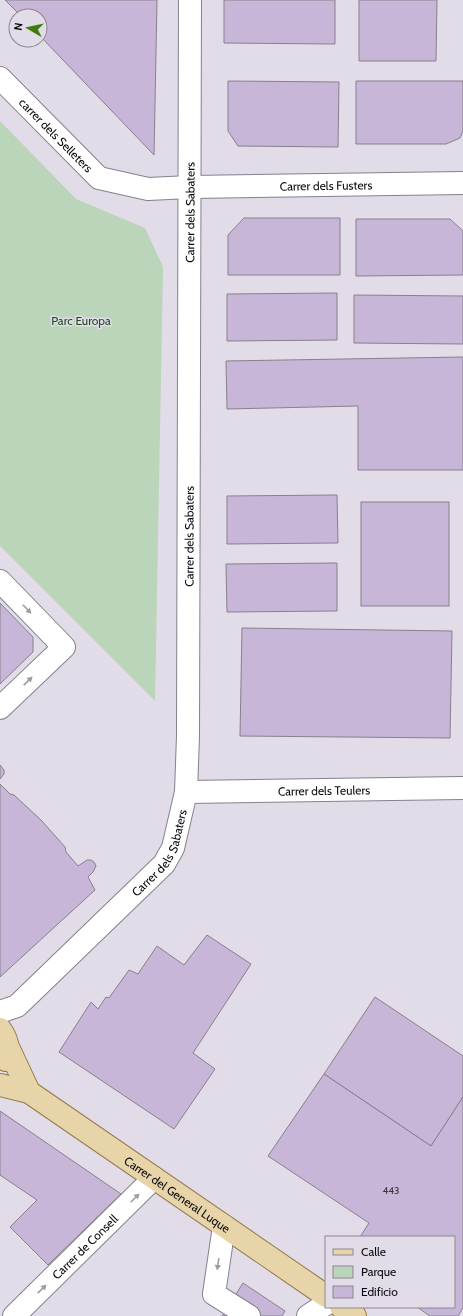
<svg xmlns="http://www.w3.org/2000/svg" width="463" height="1316" font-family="Cabin,sans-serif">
  <rect width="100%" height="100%" fill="#e2dbe8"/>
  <path fill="#bad5b9" d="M0 121 76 199 145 228 163 267 155 701 0 546Z"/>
  <g fill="#c8b6d8" stroke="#86818c">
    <path d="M5 0H157L154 155 40 36V16H21Z"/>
    <path d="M224 0H335V44L224 43Z"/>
    <path d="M359 0H437L436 61H359Z"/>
    <path d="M228 81 339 82 338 147 238 146 228 131Z"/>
    <path d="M356 81H463V131L460 138 446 144H356Z"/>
    <path d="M244 218H340V275H228V235Z"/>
    <path d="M356 219H450L463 231V275L356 276Z"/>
    <path d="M337 293V340L227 341V294Z"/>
    <path d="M354 295 463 296V344L354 343Z"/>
    <path d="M463 357V470H358V406L227 409 226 361Z"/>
    <path d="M337 495 338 543 227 544V496Z"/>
    <rect x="361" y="502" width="88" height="104"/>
    <path d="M337 563V611L227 612 226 564Z"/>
    <path d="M0 603 33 637V652L0 684Z"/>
    <path d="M242 628 452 631 450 738 240 736Z"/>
    <path d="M0 765 4 770V774L0 779Z"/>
    <path d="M0 784 10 794 14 795 41 820 65 847 66 852 78 866 87 860H91L94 862 96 866 93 872 88 877 95 890 0 977Z"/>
    <path d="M207 935 251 964 193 1053 215 1069 174 1129 59 1052 91 1002 98 1009 106 997 109 998 129 970 138 974 157 946 184 965Z"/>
    <path d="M375 997 463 1056V1097L431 1146 324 1074Z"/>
    <path d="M324 1074 431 1146 463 1097V1308L458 1316H430L417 1307H454V1237H360L369 1223 268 1156Z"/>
    <path d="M0 1111 121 1194 48 1265 10 1227 37 1200 0 1175Z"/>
    <path d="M243 1283 285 1311 282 1316H222Z"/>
  </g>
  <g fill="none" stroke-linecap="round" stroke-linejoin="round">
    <g stroke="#86818c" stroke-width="24">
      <g id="minor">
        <path id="s1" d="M0 78 99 178 148 189 190 187 463 183"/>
        <path d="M0 581 64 647 0 708"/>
        <path id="s2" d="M186 792 463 788"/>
        <path id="s3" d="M0 1012 17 1006 164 864 173 848 186 792 188 736 190 0"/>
        <path d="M224 1226 214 1294 249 1316"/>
        <path id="s4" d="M14 1316 154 1178"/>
        <path d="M308 1316 326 1304"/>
      </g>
    </g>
    <g stroke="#927b4d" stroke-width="24">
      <g id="major">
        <path d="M0 1029C7 1038 10 1050 6 1060"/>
        <path d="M8 1047 29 1092"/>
        <path id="s5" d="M0 1085 29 1092 326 1296"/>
        <path d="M341 1307 355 1316"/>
      </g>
    </g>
    <use href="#minor" stroke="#fff" stroke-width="22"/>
    <use href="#major" stroke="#e8d4a9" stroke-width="22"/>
  </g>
  <defs><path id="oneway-solid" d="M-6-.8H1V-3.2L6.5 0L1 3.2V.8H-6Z"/></defs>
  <g fill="#9e9d9f">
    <use href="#oneway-solid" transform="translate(27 609) rotate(46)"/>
    <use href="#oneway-solid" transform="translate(28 681) rotate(-44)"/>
    <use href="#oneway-solid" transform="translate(135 1198) rotate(-45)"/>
    <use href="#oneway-solid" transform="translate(218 1264) rotate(98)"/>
    <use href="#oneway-solid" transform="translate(42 1289) rotate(-44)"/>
  </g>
  <g text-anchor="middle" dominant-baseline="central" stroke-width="3" stroke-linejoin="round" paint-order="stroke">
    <g font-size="10" fill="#3c3641">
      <text x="391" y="1190">443</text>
    </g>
    <g font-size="12" fill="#0d0b0f" stroke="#e2dbe8">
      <text stroke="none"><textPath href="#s1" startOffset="80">carrer dels Selleters</textPath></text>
      <text stroke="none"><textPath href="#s1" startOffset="369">Carrer dels Fusters</textPath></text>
      <text stroke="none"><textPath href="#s3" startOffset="878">Carrer dels Sabaters</textPath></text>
      <text stroke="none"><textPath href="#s3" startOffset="554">Carrer dels Sabaters</textPath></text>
      <text stroke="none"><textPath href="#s2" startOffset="138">Carrer dels Teulers</textPath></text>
      <text stroke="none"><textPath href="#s3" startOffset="230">Carrer dels Sabaters</textPath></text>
      <text stroke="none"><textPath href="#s5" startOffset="210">Carrer del General Luque</textPath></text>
      <text stroke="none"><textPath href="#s4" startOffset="99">Carrer de Consell</textPath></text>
    </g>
    <g font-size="12" fill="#214a22" stroke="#e2dbe8">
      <text x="81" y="320">Parc Europa</text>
    </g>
  </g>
  <rect x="325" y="1236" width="130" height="72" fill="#e2dbe8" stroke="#8d8891"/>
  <rect x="333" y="1249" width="20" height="6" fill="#e8d4a9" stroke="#8d8891"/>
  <text x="361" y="1256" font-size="12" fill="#0d0b0f">Calle</text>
  <rect x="333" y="1266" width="20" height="12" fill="#bad5b9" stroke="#8d8891"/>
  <text x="361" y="1276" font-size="12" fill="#0d0b0f">Parque</text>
  <rect x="333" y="1286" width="20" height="12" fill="#c8b6d8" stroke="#8d8891"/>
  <text x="361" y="1296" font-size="12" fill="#0d0b0f">Edificio</text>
  <g transform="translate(28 28) rotate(279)"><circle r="19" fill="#e2dbe8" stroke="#8d8891"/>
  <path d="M0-3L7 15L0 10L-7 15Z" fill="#417a10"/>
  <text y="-6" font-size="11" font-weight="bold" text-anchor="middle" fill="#0d0b0f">N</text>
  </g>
</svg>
